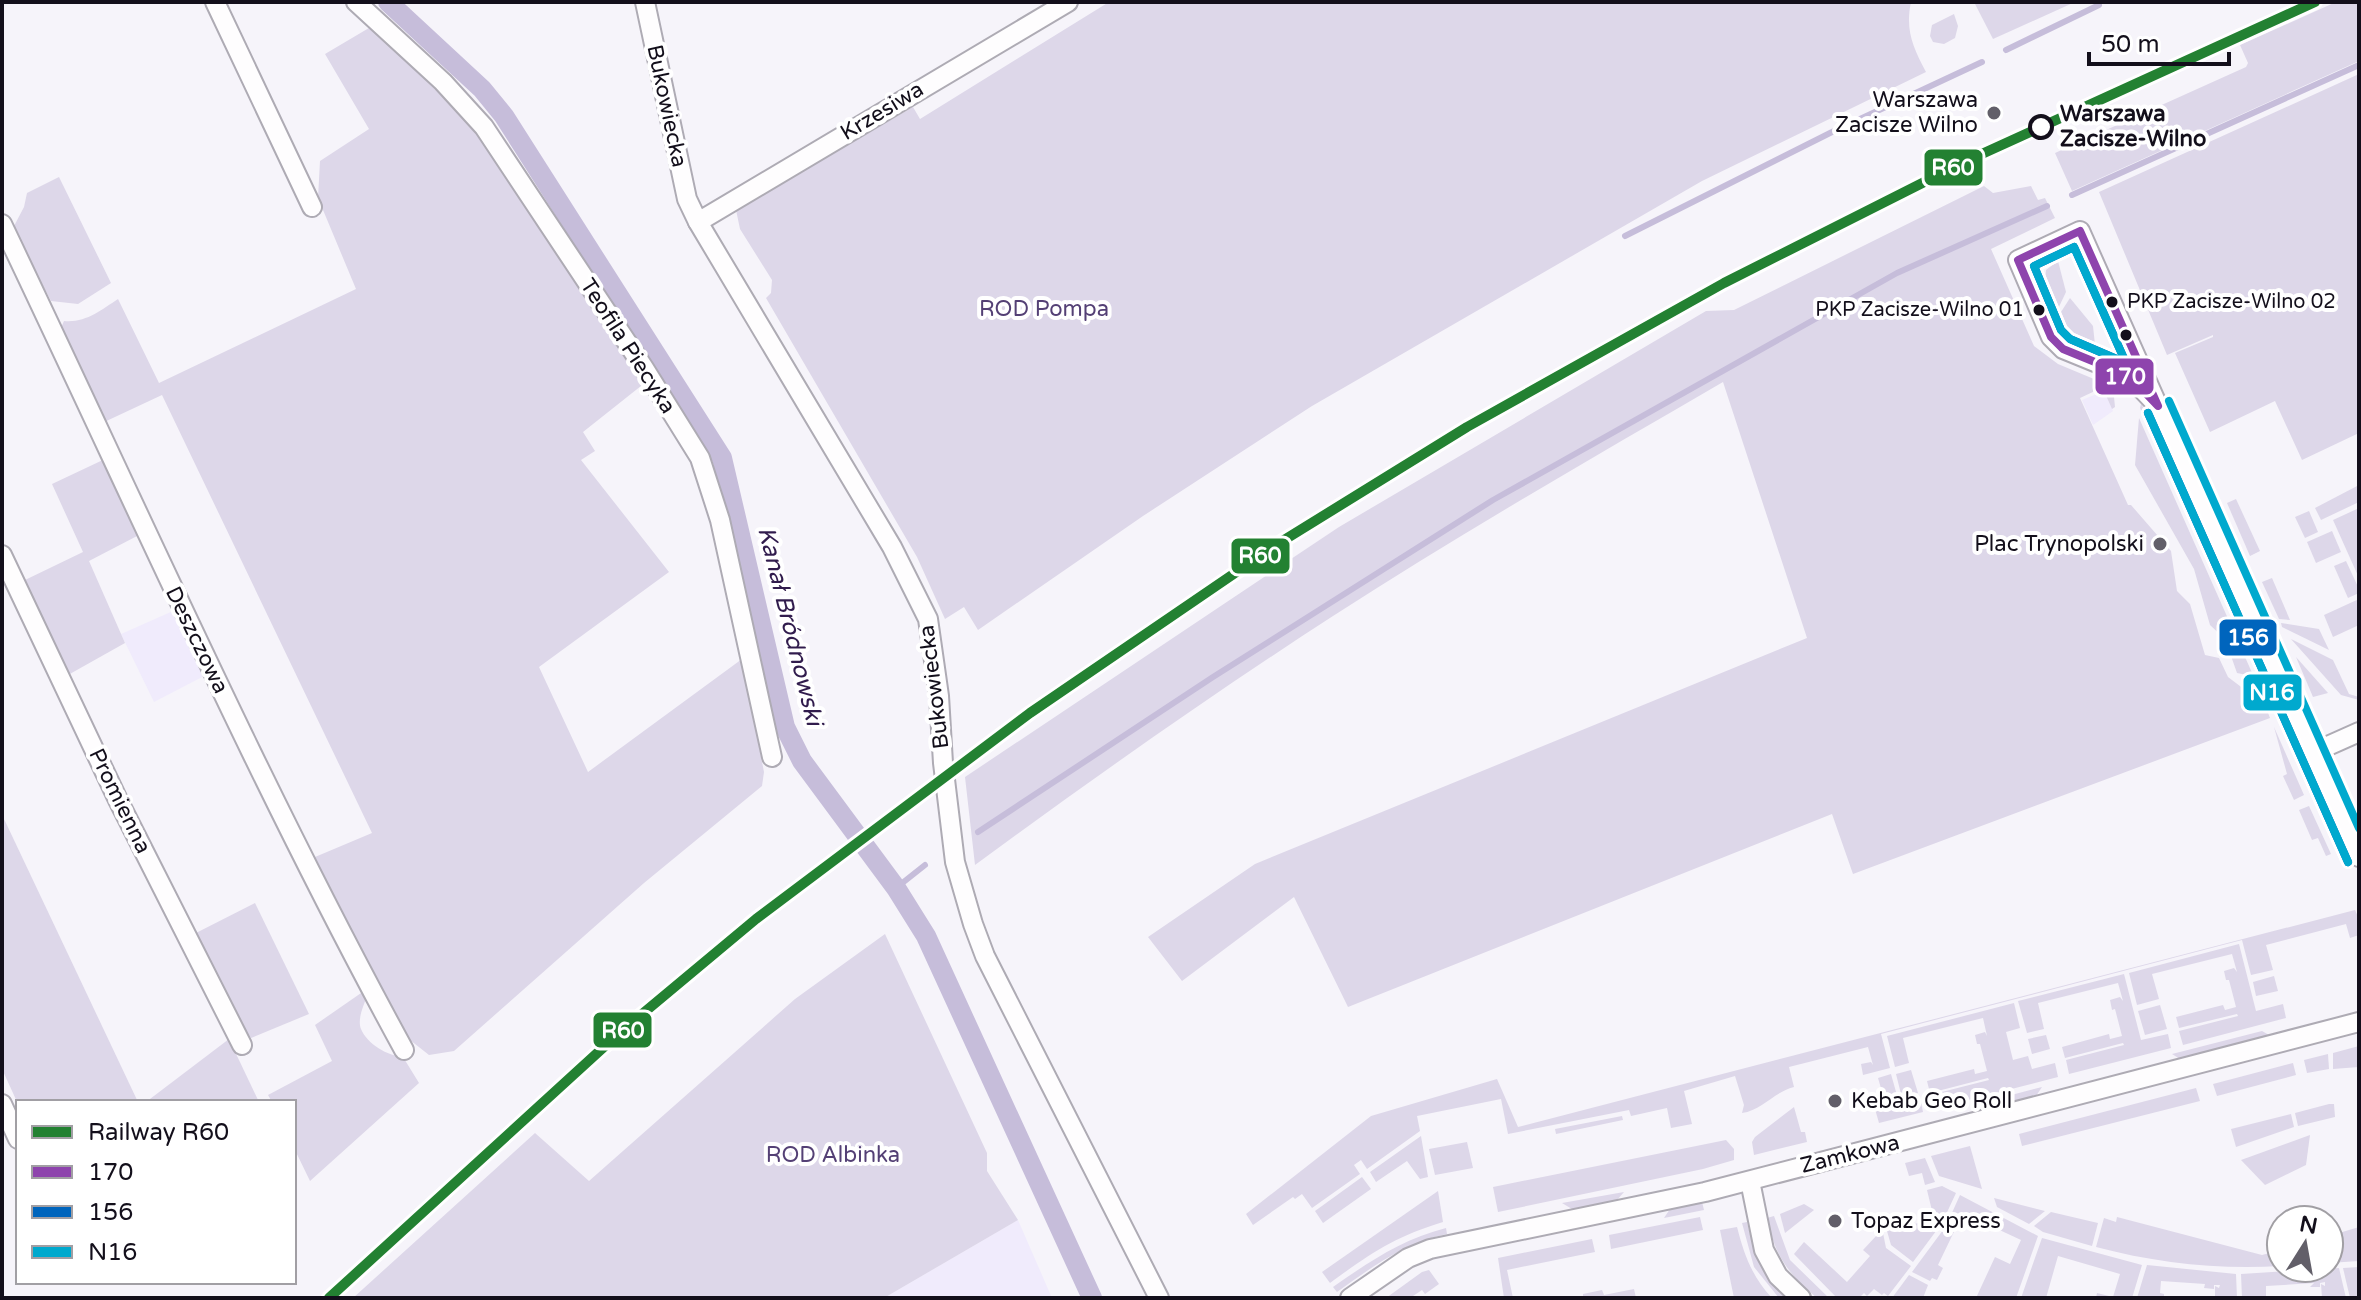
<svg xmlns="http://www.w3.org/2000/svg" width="2361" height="1300" font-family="'Varela Round',sans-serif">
  <rect width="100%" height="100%" fill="#f6f4fa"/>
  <g fill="#f0ebfc">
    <path d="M2104 391 2113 411 2093 425 2082 400Z"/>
    <path d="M173 611 206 675 154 702 121 634Z"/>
    <path d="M1018 1220 1052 1298H884Z"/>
  </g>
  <g fill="#ddd7e9">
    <path d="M1109 2H1911C1905 30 1913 47 1926 72L1702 181 1312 406 1143 516 978 630 964 607 945 619 917 557 766 298 771 293 772 280 740 229 736 210 913 107 920 119Z"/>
    <path d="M1974 2H2075L1993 39Z"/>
    <path d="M2336 2H2359V61L2072 191 2055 153 2246 67 2248 63 2240 45Z"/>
    <path d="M1954 14 1958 26 1955 38 1944 44 1933 42 1930 36 1932 25Z"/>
    <path d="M374 25 462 108 646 382 583 432 595 451 581 460 669 572 539 667 588 772 742 659 764 772 762 786 644 883 454 1051 429 1055 410 1040 352 937 315 857 372 833 162 395 100 424 60 330 64 321C86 323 101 310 118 299L159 383 356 289 318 198 320 161 369 129 325 54Z"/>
    <path d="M2359 74V433L2302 460 2275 401 2210 432 2175 353 2213 337V335L2167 355 2099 192Z"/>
    <path d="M59 177 111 283 78 304 51 301 13 228 24 207 27 193Z"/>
    <path d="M1984 186 1993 193 2031 186 2038 200 2045 198 2055 218 1991 249 2034 346 2058 364 2113 387 2115 407 2112 409 2104 391 2098 393 2095 391 2080 398 2128 505H2131L2171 551 2177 591 2190 604 2205 655 2219 658 2228 677 2265 705 2270 718 1853 874 1832 814 1348 1007 1294 897 1182 981 1148 937 1255 864 1807 638 1723 382C1592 458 1460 534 1333 616 1211 695 1092 779 975 865L965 777 1339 527 1706 311 1734 310Z"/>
    <path d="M2058 261 2066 292 2057 311 2045 281 2046 270Z"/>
    <path d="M2070 298 2093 326 2095 345C2080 339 2060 331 2061 312Z"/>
    <path d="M2141 404 2156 427 2169 456 2165 464 2140 408Z"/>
    <path d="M2178 405 2215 489 2207 490 2181 433 2174 408Z"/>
    <path d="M2139 418 2253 675 2252 676 2237 673 2225 639 2210 625 2194 569 2135 465Z"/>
    <path d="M105 459 139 535 89 561 125 643 68 675 25 580 83 552 52 484Z"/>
    <path d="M2359 485V502L2321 520 2315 508Z"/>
    <path d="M2218 497 2235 534 2231 536 2226 535 2212 503Z"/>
    <path d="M2236 499 2260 551 2250 556 2227 503Z"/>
    <path d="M2359 508V525L2357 527 2359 532V578L2333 520Z"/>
    <path d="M2309 511 2318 532 2305 538 2295 517Z"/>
    <path d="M2332 531 2341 552 2316 563 2307 542Z"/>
    <path d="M2242 550 2309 702 2301 705 2236 557Z"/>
    <path d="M2346 561 2359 589V593L2348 598 2334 566Z"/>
    <path d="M2272 578 2290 620 2279 619 2262 582Z"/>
    <path d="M2359 599V625L2333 637 2324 615Z"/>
    <path d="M2281 623 2319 629 2329 650 2282 627Z"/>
    <path d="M2291 639 2333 660 2349 694 2359 697V700L2341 695Z"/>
    <path d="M2296 657 2328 693 2313 697Z"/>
    <path d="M2251 658 2261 662 2284 714 2277 717Z"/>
    <path d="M2289 725 2318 789 2311 792 2282 728Z"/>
    <path d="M2274 727 2304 795 2294 800 2283 776 2287 774Z"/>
    <path d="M2348 789 2359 813V830L2341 793Z"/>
    <path d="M2322 800 2342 845 2340 858 2316 803Z"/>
    <path d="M2309 806 2331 854 2326 856 2318 838 2312 840 2299 810Z"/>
    <path d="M2 816 5 821 138 1102 18 1104 2 1069Z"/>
    <path d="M255 903 309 1014 251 1038 230 1007 194 934Z"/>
    <path d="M2355 910 2359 919V935L2350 938 2346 924 2266 945 2273 970 2251 975 2242 940 1881 1034 1890 1068 1863 1075 1861 1064 1871 1062 1873 1065 1868 1047 1789 1067 1794 1087C1774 1092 1762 1110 1742 1113L1744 1105 1735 1076 1684 1091 1692 1124 1671 1128 1667 1108 1631 1116 1629 1110 1508 1134 1501 1099 1417 1116 1420 1131 1367 1169 1361 1160 1354 1165 1360 1174 1312 1208 1302 1194 1295 1199 1293 1197 1253 1225 1246 1214 1371 1116 1497 1079 1518 1127Z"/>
    <path d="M885 934 987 1153V1171L1018 1220 884 1298H353L535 1133 589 1181 795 999Z"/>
    <path d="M2239 944 2256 1011 2283 1004 2286 1018 2183 1045 2179 1031 2238 1016 2237 1014 2179 1028 2176 1017 2223 1005 2225 1010 2236 1007 2229 980H2226L2224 971 2234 968 2237 972 2232 954 2152 974 2159 999 2137 1005 2129 973Z"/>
    <path d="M2124 974 2141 1040 2168 1034 2171 1048 2069 1074 2066 1060 2124 1045 2123 1043 2065 1058 2062 1047 2109 1034 2110 1039 2122 1036 2115 1009 2112 1010 2110 1000 2120 997 2123 1001 2118 983 2038 1003 2044 1029 2027 1033 2018 1001Z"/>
    <path d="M2274 976 2278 991 2256 996 2253 982Z"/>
    <path d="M364 991 367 996C364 1005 357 1019 361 1029 367 1044 388 1056 403 1057L419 1083 310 1181 294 1148V1102H272L268 1095 332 1061 315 1025Z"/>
    <path d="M2014 1003 2020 1028 2006 1032 2013 1060 2028 1056 2032 1069 2055 1063 2058 1077 1933 1109 1930 1095 1989 1080 1988 1078 1930 1093 1927 1081 1974 1069 1975 1074 1987 1071 1980 1044H1977L1975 1035 1985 1032 1987 1036 1983 1018 1903 1038 1909 1063 1895 1067 1887 1036Z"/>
    <path d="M2160 1005 2167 1029 2145 1035 2138 1011Z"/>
    <path d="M2262 1031 2269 1035 2180 1059 2172 1054Z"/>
    <path d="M2046 1035 2050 1049 2032 1054 2028 1039Z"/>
    <path d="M229 1039 259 1102H146Z"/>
    <path d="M2359 1046V1067L2333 1069V1053Z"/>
    <path d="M2328 1054 2329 1069 2307 1073 2304 1060Z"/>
    <path d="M2293 1063 2296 1075 2217 1096 2213 1084Z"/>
    <path d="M1911 1070 1918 1093 1902 1098 1896 1074Z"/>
    <path d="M1891 1074 1898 1099 1885 1102 1878 1078Z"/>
    <path d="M2042 1087 2036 1096 2008 1103 2000 1098Z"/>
    <path d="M2196 1088 2200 1101 2022 1146 2019 1134Z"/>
    <path d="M1920 1098 1923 1112 1879 1123 1875 1109Z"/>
    <path d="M2329 1104H2334L2335 1117 2298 1126 2295 1113Z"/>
    <path d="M1794 1107 1801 1132H1805L1807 1142 1754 1155 1752 1142 1755 1137Z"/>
    <path d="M2291 1114 2294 1127 2236 1147 2231 1129Z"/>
    <path d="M1622 1116 1623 1120 1556 1134 1555 1129Z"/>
    <path d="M2310 1135 2306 1165 2265 1185 2241 1160Z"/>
    <path d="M1421 1136 1428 1177 1420 1179 1407 1161 1376 1182 1370 1172Z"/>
    <path d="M1726 1140 1734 1149V1160L1703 1169 1498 1212 1493 1187Z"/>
    <path d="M1467 1142 1473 1168 1435 1175 1429 1149Z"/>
    <path d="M1970 1146 1982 1189 1939 1176 1931 1156Z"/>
    <path d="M1925 1158 1935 1182 1925 1185 1922 1173 1909 1176 1905 1163Z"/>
    <path d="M1362 1177 1371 1189 1323 1223 1315 1211Z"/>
    <path d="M1942 1186 1956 1193 1942 1223 1913 1262 1891 1245 1887 1231 1934 1219 1927 1190Z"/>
    <path d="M1438 1191 1443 1222C1394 1237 1371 1253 1330 1283L1322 1272Z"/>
    <path d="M1624 1192 1617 1200 1572 1209 1562 1203Z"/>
    <path d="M1960 1195 2038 1236 2016 1298H1976L1995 1257 2010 1264 2021 1240 1963 1213 1938 1265 1943 1268 1937 1280 1932 1278 1930 1281 1912 1272 1946 1226Z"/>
    <path d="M1994 1198 2045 1211 2029 1224 1997 1207Z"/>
    <path d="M1702 1202 1704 1210 1664 1218 1670 1209Z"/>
    <path d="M1804 1204 1814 1210 1785 1233 1780 1214Z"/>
    <path d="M2051 1212 2098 1223 2092 1246 2043 1232 2034 1226Z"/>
    <path d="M1774 1216 1790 1260 1829 1298H1817C1787 1272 1776 1258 1767 1218Z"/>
    <path d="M1700 1217 1703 1230 1611 1249 1609 1235Z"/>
    <path d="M2117 1217 2262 1255 2281 1250V1266C2220 1270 2156 1263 2096 1247L2104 1218 2116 1222Z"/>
    <path d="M1747 1222C1754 1252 1762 1276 1786 1298H1779L1754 1267 1742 1223Z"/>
    <path d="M1737 1227C1744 1254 1752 1277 1772 1298H1734L1720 1230Z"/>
    <path d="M2359 1227V1261L2329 1263V1236Z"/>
    <path d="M1446 1228 1447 1234C1404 1243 1372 1267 1337 1292L1333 1287C1369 1262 1402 1239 1446 1228Z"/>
    <path d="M1883 1233 1886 1248 1911 1266 1888 1296 1884 1293 1882 1295 1874 1289 1867 1296 1864 1293 1859 1298H1837L1794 1254 1804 1242 1847 1282 1870 1256 1863 1250 1878 1234Z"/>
    <path d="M2042 1238 2142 1265 2132 1298H2096L2097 1293 2113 1297 2120 1274 2058 1256 2046 1298H2021Z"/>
    <path d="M1592 1239 1595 1252 1507 1270 1513 1298H1504L1498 1258Z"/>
    <path d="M2147 1265 2236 1274 2237 1298H2215V1286L2219 1288 2220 1285H2214V1289L2204 1288 2205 1284 2161 1281 2160 1293 2164 1294V1298H2137Z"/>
    <path d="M2359 1267V1298H2350L2343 1268Z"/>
    <path d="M2339 1268 2346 1298H2322L2321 1284 2325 1286V1282L2320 1283V1287H2310L2314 1283 2266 1286V1297L2271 1298H2242L2241 1274Z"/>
    <path d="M1429 1270 1439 1284 1425 1294 1422 1290 1410 1298H1386L1422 1272Z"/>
    <path d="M1909 1275 1928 1285 1923 1298H1892Z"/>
    <path d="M1634 1289 1636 1298H1583V1294L1602 1290 1604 1295Z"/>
  </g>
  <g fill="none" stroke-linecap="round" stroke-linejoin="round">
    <g stroke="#c6bdda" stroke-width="6">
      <path d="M2006 50 2099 5"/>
      <path d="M1845 126 1982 62"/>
      <path d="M2072 195 2359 65"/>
      <path d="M1625 236 1840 128"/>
      <path d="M978 832 1213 677 1493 500 1897 273 2047 206"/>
      <path d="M896 888 925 865"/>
    </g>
    <path stroke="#c6bdda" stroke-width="20" d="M388 2 482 89 504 116 722 458 785 727 802 761 896 888 926 936 1092 1298"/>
    <g stroke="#aeabb4" stroke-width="22">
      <g id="minor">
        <path d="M215 2 312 207"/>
        <path d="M356 2 443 82 484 127 644 368 700 458 720 520 772 757"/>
        <path d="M645 2 687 199 698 222 892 547 928 619 939 696 943 763 955 862 973 924 985 956 1159 1298"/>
        <path d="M698 222 1068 2"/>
        <path d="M2 224C134 500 257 781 404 1050"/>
        <path d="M2158 406 2136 383 2112 369 2063 349 2051 337 2018 260 2080 231 2359 857"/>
        <path d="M2 555 118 800 242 1045"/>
        <path d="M2312 753 2359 732"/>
        <path d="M2 1104 18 1139"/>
        <path d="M1750 1181 1764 1250 1778 1276 1801 1298"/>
        <path d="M1350 1298 1408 1258 1430 1249 1705 1192 2359 1022"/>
      </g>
    </g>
    <use href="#minor" stroke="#fefdfe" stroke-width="18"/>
    <g stroke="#fff" stroke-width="14">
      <path id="bus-1" d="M2080 231 2158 406 2136 383 2112 369 2063 349 2051 337 2018 260Z"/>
    </g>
    <g stroke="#fff" stroke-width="14">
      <g id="bus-2">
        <path d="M2074 247 2126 363 2070 339 2061 330 2034 266Z"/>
        <path d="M2148 413 2348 862"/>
      </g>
    </g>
    <g stroke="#fff" stroke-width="14">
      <g id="bus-3">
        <path d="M2074 247 2126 363 2070 339 2061 330 2034 266Z"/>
        <path d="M2169 401 2359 828"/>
        <path d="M2148 413 2348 862"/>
      </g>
    </g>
    <use href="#bus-1" stroke="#8e44ad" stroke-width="8"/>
    <use href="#bus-2" stroke="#0065bd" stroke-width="8"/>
    <use href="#bus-3" stroke="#00a9ce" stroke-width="8"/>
    <g stroke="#fff" stroke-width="16">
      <path id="rail-1" d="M329 1298 617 1035 756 919 1030 713 1276 545 1467 427 1724 283 1962 163 2315 2"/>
    </g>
    <use href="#rail-1" stroke="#238132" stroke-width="10"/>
  </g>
  <g fill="#625f69" stroke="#fff" stroke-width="3">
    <circle cx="1994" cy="113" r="8"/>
    <circle cx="2160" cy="544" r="8"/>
    <circle cx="1835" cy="1101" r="8"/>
    <circle cx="1835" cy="1221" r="8"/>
  </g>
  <circle fill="#fff" stroke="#130f1b" stroke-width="4" cx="2041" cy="127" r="11"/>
  <g fill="#130f1b" stroke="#fff" stroke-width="3">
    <circle cx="2112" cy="302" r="7"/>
    <circle cx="2039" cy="310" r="7"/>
    <circle cx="2126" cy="335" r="7"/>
  </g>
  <g text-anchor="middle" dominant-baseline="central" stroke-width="8" stroke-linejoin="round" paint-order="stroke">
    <g font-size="20" fill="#130f1b" stroke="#fff" text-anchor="start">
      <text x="2127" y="302">PKP Zacisze-Wilno 02</text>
      <text x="2024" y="310" text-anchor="end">PKP Zacisze-Wilno 01</text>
    </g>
    <g font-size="22" fill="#130f1b" stroke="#fff" text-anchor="end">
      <text x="1978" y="100">Warszawa<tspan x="1978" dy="25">Zacisze Wilno</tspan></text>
      <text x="2144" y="544">Plac Trynopolski</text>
      <text x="1851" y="1101" text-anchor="start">Kebab Geo Roll</text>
      <text x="1851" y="1221" text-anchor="start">Topaz Express</text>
    </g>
    <g font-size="22" fill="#130f1b" stroke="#fff">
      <text transform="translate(667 106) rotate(78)">Bukowiecka</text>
      <text transform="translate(882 111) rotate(-31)">Krzesiwa</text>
      <text transform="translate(628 346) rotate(57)">Teofila Piecyka</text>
      <text transform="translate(197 640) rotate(64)">Deszczowa</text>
      <text transform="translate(934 687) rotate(-97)">Bukowiecka</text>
      <text transform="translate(120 801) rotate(64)">Promienna</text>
      <text transform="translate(1850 1154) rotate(-14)">Zamkowa</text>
    </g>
    <g font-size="22" font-weight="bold" fill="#130f1b" stroke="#fff" text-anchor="start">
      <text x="2060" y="114">Warszawa<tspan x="2060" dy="25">Zacisze-Wilno</tspan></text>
    </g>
    <g font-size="22" fill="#544075" stroke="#fff">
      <text x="1044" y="309">ROD Pompa</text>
      <text x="833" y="1155">ROD Albinka</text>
    </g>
    <g font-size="24" font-style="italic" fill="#311c4d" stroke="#fff">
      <text transform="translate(790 626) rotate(76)">Kanał Bródnowski</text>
    </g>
  </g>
  <g stroke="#fff" stroke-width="3">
    <rect x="1923" y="148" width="61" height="39" rx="8" fill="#238132"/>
    <rect x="2094" y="357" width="61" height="39" rx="8" fill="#8e44ad"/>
    <rect x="1230" y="537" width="61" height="38" rx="8" fill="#238132"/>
    <rect x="2218" y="618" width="60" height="39" rx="8" fill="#0065bd"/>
    <rect x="2242" y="673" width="61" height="39" rx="8" fill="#00a9ce"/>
    <rect x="592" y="1011" width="61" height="38" rx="8" fill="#238132"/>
  </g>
  <g font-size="22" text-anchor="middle" font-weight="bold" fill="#fff">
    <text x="1953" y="175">R60</text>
    <text x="2125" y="384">170</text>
    <text x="1260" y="563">R60</text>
    <text x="2248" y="645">156</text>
    <text x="2272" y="700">N16</text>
    <text x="623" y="1038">R60</text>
  </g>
  <rect width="2361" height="1300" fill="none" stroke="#130f1b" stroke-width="8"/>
  <rect x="16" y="1100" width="280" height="184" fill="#ffffff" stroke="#a19fa4" stroke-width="2"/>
  <rect x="32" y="1126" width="40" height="12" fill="#238132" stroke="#a19fa4" stroke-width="2"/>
  <text x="88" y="1140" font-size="24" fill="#130f1b">Railway R60</text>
  <rect x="32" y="1166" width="40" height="12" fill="#8e44ad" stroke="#a19fa4" stroke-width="2"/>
  <text x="88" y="1180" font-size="24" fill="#130f1b">170</text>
  <rect x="32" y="1206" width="40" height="12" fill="#0065bd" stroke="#a19fa4" stroke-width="2"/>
  <text x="88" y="1220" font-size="24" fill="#130f1b">156</text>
  <rect x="32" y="1246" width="40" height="12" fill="#00a9ce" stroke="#a19fa4" stroke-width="2"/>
  <text x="88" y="1260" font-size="24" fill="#130f1b">N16</text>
  <g transform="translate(2305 1244) rotate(11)"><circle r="38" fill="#ffffff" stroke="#a19fa4" stroke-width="2"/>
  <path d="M0-6L14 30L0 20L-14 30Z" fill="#625f69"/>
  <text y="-12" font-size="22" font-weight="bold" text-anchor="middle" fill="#130f1b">N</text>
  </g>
  <path d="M2089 52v12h140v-12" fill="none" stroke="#130f1b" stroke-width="4"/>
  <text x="2101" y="52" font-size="24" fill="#130f1b" stroke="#ffffff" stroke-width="6" paint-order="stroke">50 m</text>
</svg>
